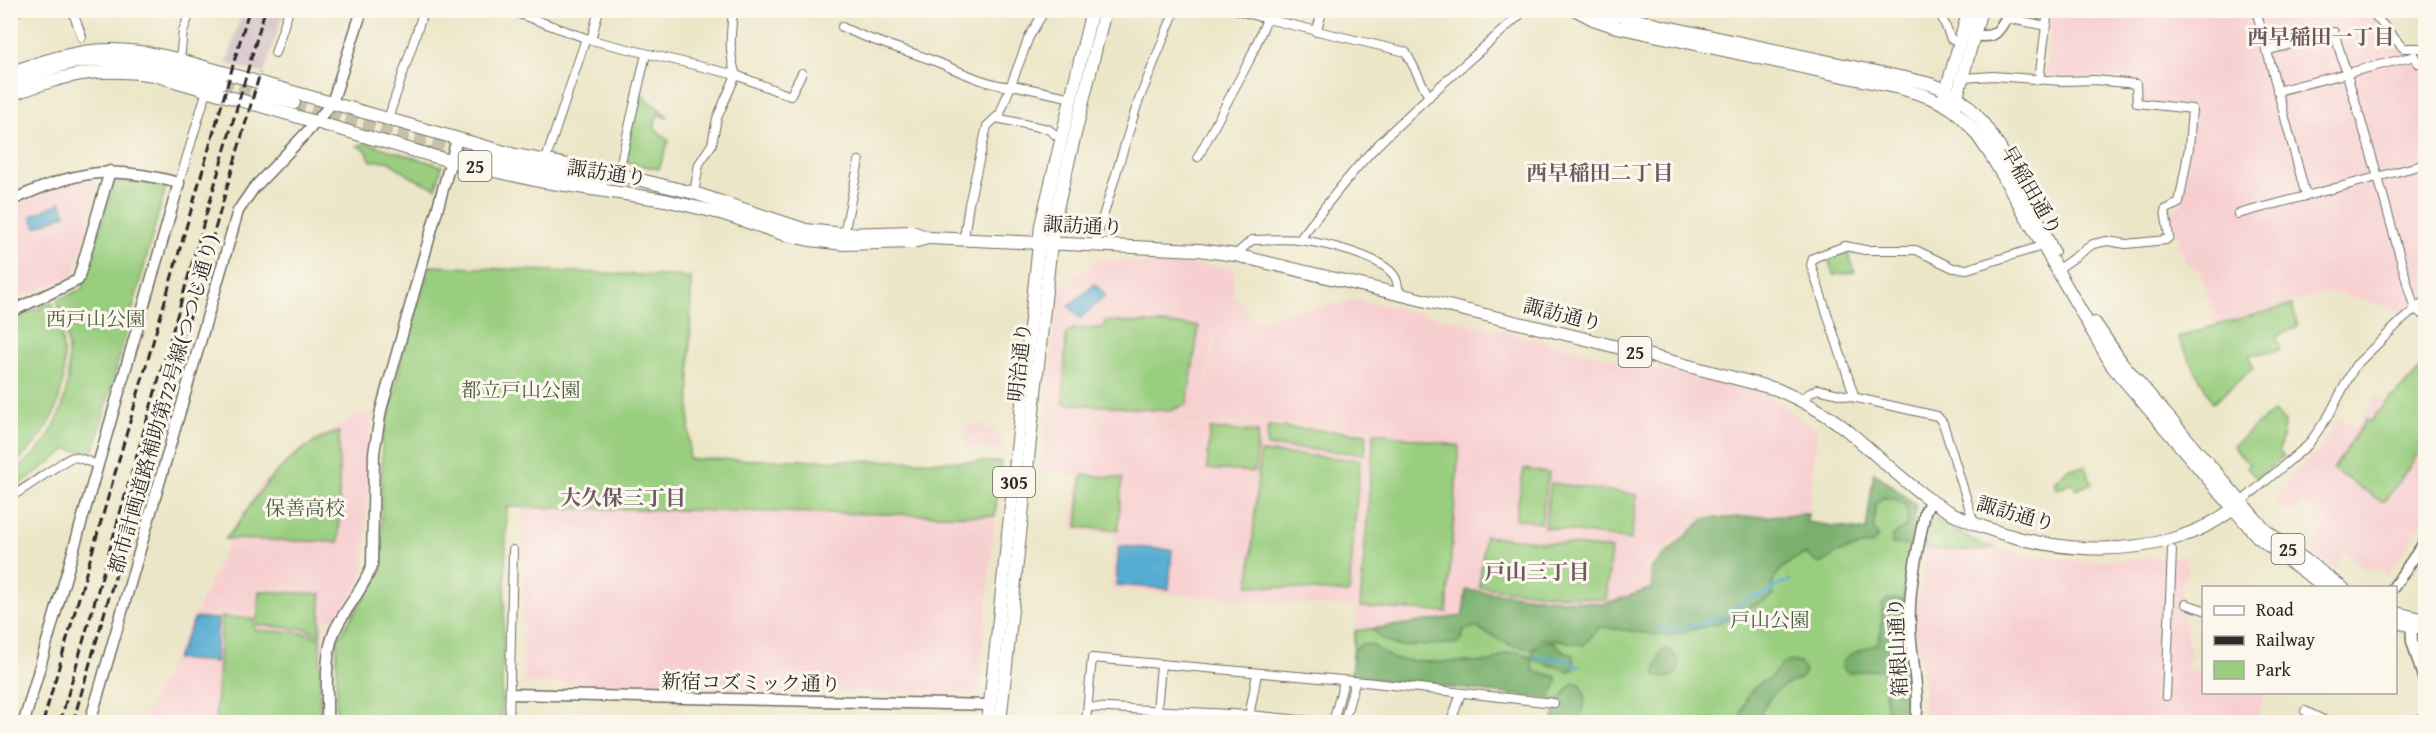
<svg xmlns="http://www.w3.org/2000/svg" width="2436" height="733" font-family="'Gentium Book Plus','Noto Serif JP',serif">
  <rect width="100%" height="100%" fill="#fbf7ec"/>
  <filter id="ink" filterUnits="userSpaceOnUse"><feTurbulence type="fractalNoise" baseFrequency=".0167" numOctaves="2"/><feDisplacementMap in="SourceGraphic" scale="12" xChannelSelector="R" yChannelSelector="G"/><feConvolveMatrix kernelMatrix="1 2 1 2 8 2 1 2 1" color-interpolation-filters="sRGB"/></filter>
  <filter id="wash" filterUnits="userSpaceOnUse"><feTurbulence type="fractalNoise" baseFrequency=".008" numOctaves="4" result="noise"/><feDisplacementMap in="SourceGraphic" scale="24" xChannelSelector="R" yChannelSelector="G"/><feGaussianBlur stdDeviation="1.35" result="paint"/><feColorMatrix in="noise" values="0 0 0 0 0 0 0 0 0 0 0 0 0 0 0 0 0 1.4 0 .05"/><feComposite in="paint" operator="in"/></filter>
  <g filter="url(#wash)">
    <rect width="100%" height="100%" fill="#ece6c8"/>
    <g fill="#f7cfd0">
      <path d="M2051 11H2367L2404 54 2425 52V295L2404 315 2397 310 2331 291 2216 324 2200 270 2186 263 2169 211 2182 205 2194 106 2140 101 2138 81 2095 76 2077 79 2046 76Z"/>
      <path d="M98 180 85 237 73 276 11 301V209L70 183Z"/>
      <path d="M1096 260 1179 263 1234 269 1233 299 1241 300 1245 310 1210 335 1213 340 1202 407 1171 417 1142 419 1046 414 1057 293Z"/>
      <path d="M1359 300 1513 333 1624 362 1765 393 1817 430 1809 513 1704 517 1647 568 1652 587 1605 603 1465 588 1462 615 1355 629 1370 429 1258 422 1190 427 1149 439 1120 440V447L1043 442 1045 415 1143 420 1171 418 1202 408 1215 339 1212 335 1246 310 1256 322 1289 311Z"/>
      <path d="M2425 360V520L2387 576 2374 567 2370 571 2345 553 2334 569 2308 550 2323 529 2311 521 2316 513 2302 503 2293 515 2275 504 2293 474 2317 451 2339 418 2355 428 2376 396 2384 401 2393 395Z"/>
      <path d="M374 411 370 432 365 566 361 581 337 619H325V589L256 586 254 615 196 612 234 530 259 487 297 451 331 429 358 415Z"/>
      <path d="M966 424 985 425 1002 437 1001 450 965 449Z"/>
      <path d="M1258 424 1369 430 1355 608 1110 589 1115 534 1072 530 1077 475 1040 472 1043 443 1120 448 1121 440H1149L1190 428Z"/>
      <path d="M523 507 995 516 979 695 523 683Z"/>
      <path d="M1995 547 2029 555 2089 561 2185 556 2188 572 2182 581V612L2190 652 2185 668 2203 670 2204 692 2265 693 2256 722H1923L1924 681 1916 637V615L1925 549 1980 551Z"/>
      <path d="M257 587 325 590 322 722H141L195 613 255 617Z"/>
    </g>
    <path fill="#d2bdc5" d="M242 10 284 11 264 74 227 63Z"/>
    <g fill="#99ce7f" stroke="#627c55" stroke-width="1.5">
      <path d="M639 93 668 116 666 118 658 114 654 127 669 141 659 169 628 162 626 158Z"/>
      <path d="M366 143 442 166 436 188 413 178 388 161H371L366 150 357 146Z"/>
      <path d="M115 180 166 186 93 454 68 449 11 491V472C72 435 79 362 57 300L82 289Z"/>
      <path d="M1845 247 1855 272 1834 275 1826 254Z"/>
      <path d="M430 266 691 277 689 459 1001 462 995 516 507 507 501 722H336L337 641 381 569 382 442 406 340Z"/>
      <path d="M52 302C75 364 66 425 11 466V320Z"/>
      <path d="M2292 305 2298 327 2277 336 2280 350 2249 355 2253 368 2213 403 2178 338 2223 323Z"/>
      <path d="M1105 321 1199 326 1187 404 1170 411 1063 403 1066 335 1073 329 1102 328 1105 325Z"/>
      <path d="M2420 370 2425 374V444L2385 501H2381L2333 469 2366 420 2370 422C2384 402 2403 388 2420 370Z"/>
      <path d="M2274 412 2285 422 2279 452 2284 456 2257 479 2247 468 2250 465 2233 446 2264 418Z"/>
      <path d="M1268 426 1367 434 1365 454 1267 446Z"/>
      <path d="M1210 429 1258 432 1255 472 1207 469Z"/>
      <path d="M339 432V542L225 539C240 524 249 506 261 490 280 466 309 439 339 432Z"/>
      <path d="M1374 432 1459 446 1447 612 1360 607Z"/>
      <path d="M1260 452 1360 460 1349 593 1249 585Z"/>
      <path d="M2084 466 2092 483 2076 490 2072 482 2057 489 2054 482 2067 469Z"/>
      <path d="M1524 469 1549 473 1541 523 1515 519Z"/>
      <path d="M1874 472 1916 505 1903 604 1909 722H1552L1559 700 1351 676 1355 631 1463 616 1466 590 1605 604 1653 588 1650 569 1704 519 1808 514 1806 522 1866 531Z"/>
      <path d="M1082 475 1122 478 1118 530 1077 527Z"/>
      <path d="M1551 483 1637 495 1631 540 1544 527Z"/>
      <path d="M1935 519 1980 544 1995 547 1980 551 1925 549 1929 523Z"/>
      <path d="M1485 536 1611 549 1606 600 1479 587Z"/>
      <path d="M259 591 321 594 320 635 306 629 257 625Z"/>
      <path d="M222 617 254 619V630L307 633 320 638V722H215Z"/>
    </g>
    <g fill="#7ab16e" stroke="#526e4c" stroke-width="1.5">
      <path d="M1874 472 1916 505 1912 546 1892 544V536C1908 527 1911 524 1905 505L1895 499 1883 498 1875 505 1874 530 1878 537 1873 543 1837 553 1823 563H1818L1806 554C1795 557 1777 570 1773 582 1771 587 1774 591 1774 596L1716 624 1667 636 1600 627 1584 645 1559 640 1542 639 1532 649 1510 645 1475 627 1464 630 1462 640 1455 644 1397 646 1381 639 1372 629 1463 616 1466 590 1605 604 1653 588 1650 569 1704 519 1808 514 1806 522 1866 531Z"/>
      <path d="M1896 599H1904V639L1913 698 1909 722H1887L1883 669 1849 673 1842 668 1843 661 1849 655 1877 644C1883 633 1882 617 1882 605L1887 600Z"/>
      <path d="M1544 642H1554L1562 650 1573 655 1574 669 1569 671 1534 660 1532 656 1533 651Z"/>
      <path d="M1362 644 1372 645 1393 659 1428 662H1492L1504 654 1517 652 1528 655 1532 660 1533 670 1538 673 1555 676 1558 680 1550 699 1351 676 1354 650Z"/>
      <path d="M1664 650H1670L1678 659V671C1671 679 1666 678 1657 677L1655 674 1660 653Z"/>
      <path d="M1789 661 1800 663 1805 672C1799 683 1791 681 1782 687 1768 697 1763 708 1758 722H1739C1743 703 1750 684 1770 679L1781 664Z"/>
      <path d="M1572 683 1580 684C1590 697 1583 708 1577 722H1552L1560 700Z"/>
    </g>
    <g fill="#54acd1" stroke="#406c7e" stroke-width="1.5">
      <path d="M61 202 66 214 36 227 31 216Z"/>
      <path d="M1095 284 1106 296 1080 318 1069 306Z"/>
      <path d="M1119 546 1172 550 1169 589 1116 585Z"/>
      <path d="M195 618 218 619 215 662 176 659Z"/>
    </g>
    <g fill="none" stroke-linecap="round" stroke-linejoin="round">
      <g stroke="#54acd1" stroke-width="3">
        <path d="M1659 626C1669 634 1676 629 1687 626 1692 624 1698 625 1703 625L1709 619H1723L1732 609 1754 596 1769 593 1777 586 1790 580"/>
        <path d="M1535 657 1562 659 1579 667"/>
      </g>
    </g>
  </g>
  <g filter="url(#ink)">
    <g fill="none" stroke-linecap="round" stroke-linejoin="round">
      <g stroke="#c5c1a9" stroke-width="12" stroke-dasharray="12 6" stroke-linecap="butt">
        <path d="M221 83 259 94"/>
        <path d="M294 103 474 155"/>
      </g>
      <g stroke="#6f6c62" stroke-width="10">
        <g id="street">
          <path d="M72 10 82 37"/>
          <path d="M508 10 591 40 736 75 790 96 802 73"/>
          <path d="M1939 10 1951 39 1961 42"/>
          <path d="M2256 10 2306 196"/>
          <path d="M2370 10 2403 48H2426"/>
          <path d="M10 13 20 10"/>
          <path d="M2006 18 2047 26"/>
          <path d="M1267 19 1406 52 1429 97"/>
          <path d="M842 27C870 41 900 48 929 59 952 67 994 90 1017 86L1072 98"/>
          <path d="M1316 32 1323 10"/>
          <path d="M591 40 599 10"/>
          <path d="M2266 51 2334 32 2378 177 2411 297 2415 309 2426 317"/>
          <path d="M275 53 289 10"/>
          <path d="M180 60 183 31 191 10"/>
          <path d="M1963 78 1993 76 2062 81 2095 80 2136 84 2137 103 2192 109 2189 148 2179 203 2165 210 2169 237 2166 240 2126 244 2107 241 2093 244 2061 267"/>
          <path d="M2039 80 2048 10"/>
          <path d="M2277 91 2415 56 2418 63 2426 61"/>
          <path d="M996 118 1048 129 1061 139"/>
          <path d="M388 119 424 10"/>
          <path d="M1198 157 1249 61 1267 19 1236 10"/>
          <path d="M545 162 586 38"/>
          <path d="M620 175V166L646 54"/>
          <path d="M179 183 207 90"/>
          <path d="M694 193 699 164 712 144 717 118 736 75C728 53 731 33 733 10"/>
          <path d="M2238 214 2426 164"/>
          <path d="M844 234 859 161"/>
          <path d="M964 238 969 204 987 126 1000 114 1029 37 1045 10"/>
          <path d="M1299 240C1322 211 1344 181 1369 154 1418 103 1473 58 1525 10"/>
          <path d="M1094 246 1137 105 1175 10"/>
          <path d="M1235 255 1252 240C1268 240 1284 238 1300 240 1322 243 1383 256 1395 277 1398 282 1398 289 1400 295"/>
          <path d="M1855 398 1811 265 1813 258 1845 246 1865 250H1916L1953 268 1967 269 2042 246"/>
          <path d="M1800 399 1817 389 1937 416 1943 423 1974 523"/>
          <path d="M10 497C23 491 67 457 74 457 81 458 90 462 97 465"/>
          <path d="M2241 502 2308 445 2329 415 2355 366 2400 322 2426 300"/>
          <path d="M2186 604 2204 610"/>
          <path d="M2166 696 2172 550"/>
          <path d="M1088 707 1250 715 1320 722"/>
          <path d="M2305 711 2328 722"/>
          <path d="M509 722 513 550"/>
          <path d="M1086 722 1092 658 1365 682 1554 703"/>
          <path d="M1156 722 1161 665"/>
          <path d="M1248 722 1257 674"/>
          <path d="M1333 722 1344 681"/>
          <path d="M1344 722 1355 682"/>
          <path d="M1451 722 1461 693"/>
          <path d="M2410 722 2426 716"/>
        </g>
      </g>
      <g stroke="#6f6c62" stroke-width="13">
        <g id="secondary">
          <path d="M1974 35C1999 40 1999 28 2011 10"/>
          <path d="M10 201C76 171 109 164 179 183L24 722"/>
          <path d="M10 312 78 280 110 171"/>
          <path d="M2393 588 2426 540"/>
          <path d="M2411 620 2412 641 2426 687"/>
          <path d="M511 694 990 705"/>
          <path d="M90 722 238 211 253 189 308 131 332 103 362 10"/>
          <path d="M327 722C328 693 323 657 335 630 346 607 364 589 372 565L374 453 381 410 457 139"/>
          <path d="M1916 722C1920 690 1911 659 1910 626 1908 588 1918 549 1925 512L1931 500"/>
        </g>
      </g>
      <g stroke="#6f6c62" stroke-width="14">
        <g id="primary">
          <path d="M1576 10 1593 19 1617 27 1899 88C1952 102 1962 111 1992 157L2113 367 2257 536 2278 553 2327 588"/>
          <path d="M1598 10 1657 25 1900 77C1919 81 1940 85 1956 96 1994 121 2032 209 2053 251"/>
          <path d="M10 73C74 49 114 42 180 60L515 155 620 175 694 193 806 230 844 234 912 232 929 238 1199 250 1235 255 1590 340 1776 389C1799 399 1823 411 1843 427 1872 450 1899 478 1930 500 2012 555 2163 573 2241 502"/>
          <path d="M10 84C29 77 48 69 67 64 120 53 170 68 221 83"/>
          <path d="M259 94 294 103"/>
          <path d="M10 95C67 75 94 66 154 75L450 161 539 181 665 200 724 214 786 235 810 240 844 244 913 242 928 238"/>
          <path d="M1944 98 1969 10"/>
          <path d="M1955 104 1981 10"/>
          <path d="M474 155 522 168 583 179 601 184"/>
          <path d="M2095 323 2122 363 2265 530 2343 588"/>
          <path d="M2396 613 2426 620"/>
          <path d="M2396 622 2426 629"/>
          <path d="M988 722 1041 225 1092 10"/>
          <path d="M1000 722 1051 243 1055 217 1105 10"/>
        </g>
      </g>
      <use href="#street" stroke="#fff" stroke-width="8"/>
      <use href="#secondary" stroke="#fff" stroke-width="10"/>
      <use href="#primary" stroke="#fff" stroke-width="12"/>
      <g stroke="#2b2b2b" stroke-width="3" stroke-dasharray="9 4.5" stroke-linecap="butt">
        <path d="M43 722 249 10"/>
        <path d="M60 722 265 10"/>
        <path d="M73 722 260 73"/>
      </g>
    </g>
  </g>
  <g text-anchor="middle" dominant-baseline="central" stroke-width="6" stroke-linejoin="round" paint-order="stroke">
    <g fill="#fbf7ec" stroke="#696865" stroke-width="1.5">
      <rect x="458.5" y="151" width="33" height="30" rx="4.5"/>
      <rect x="1618.5" y="337" width="33" height="30" rx="4.5"/>
      <rect x="993" y="467" width="42" height="30" rx="4.5"/>
      <rect x="2271.5" y="534" width="33" height="30" rx="4.5"/>
    </g>
    <g font-size="18" font-weight="bold" fill="#2b2b2b">
      <text x="475" y="166">25</text>
      <text x="1635" y="352">25</text>
      <text x="1014" y="482">305</text>
      <text x="2288" y="549">25</text>
    </g>
    <g font-size="20" fill="#2b2b2b" stroke="#fbf7ec">
      <text transform="translate(607 172) rotate(8)">諏訪通り</text>
      <text transform="translate(2032 190) rotate(60)">早稲田通り</text>
      <text transform="translate(1083 225) rotate(3)">諏訪通り</text>
      <text transform="translate(1563 314) rotate(14)">諏訪通り</text>
      <text transform="translate(1019 362) rotate(-84)">明治通り</text>
      <text transform="translate(163 404) rotate(-74)">都市計画道路補助第72号線(つつじ通り)</text>
      <text transform="translate(2016 513) rotate(16)">諏訪通り</text>
      <text transform="translate(1897 647) rotate(-93)">箱根山通り</text>
      <text transform="translate(751 682) rotate(1)">新宿コズミック通り</text>
    </g>
    <g font-size="20" fill="#4c5c44" stroke="#fbf7ec">
      <text x="96" y="318">西戸山公園</text>
      <text x="521" y="389">都立戸山公園</text>
      <text x="305" y="507">保善高校</text>
      <text x="1770" y="619">戸山公園</text>
    </g>
    <g font-size="21" font-weight="bold" fill="#6f5764" stroke="#fbf7ec">
      <text x="2321" y="36">西早稲田一丁目</text>
      <text x="1600" y="172">西早稲田二丁目</text>
      <text x="623" y="497">大久保三丁目</text>
      <text x="1537" y="571">戸山三丁目</text>
    </g>
  </g>
  <rect width="2436" height="733" fill="none" stroke="#fbf7ec" stroke-width="36"/>
  <rect x="2202" y="586" width="195" height="108" fill="#fbf7ec" stroke="#a8a59f" stroke-width="1.5"/>
  <rect x="2214" y="606" width="30" height="9" fill="#ffffff" stroke="#a8a59f" stroke-width="1.5"/>
  <text x="2256" y="616" font-size="18" fill="#2b2b2b">Road</text>
  <rect x="2214" y="636" width="30" height="9" fill="#2b2b2b" stroke="#a8a59f" stroke-width="1.5"/>
  <text x="2256" y="646" font-size="18" fill="#2b2b2b">Railway</text>
  <rect x="2214" y="661" width="30" height="18" fill="#99ce7f" stroke="#a8a59f" stroke-width="1.5"/>
  <text x="2256" y="676" font-size="18" fill="#2b2b2b">Park</text>
</svg>
